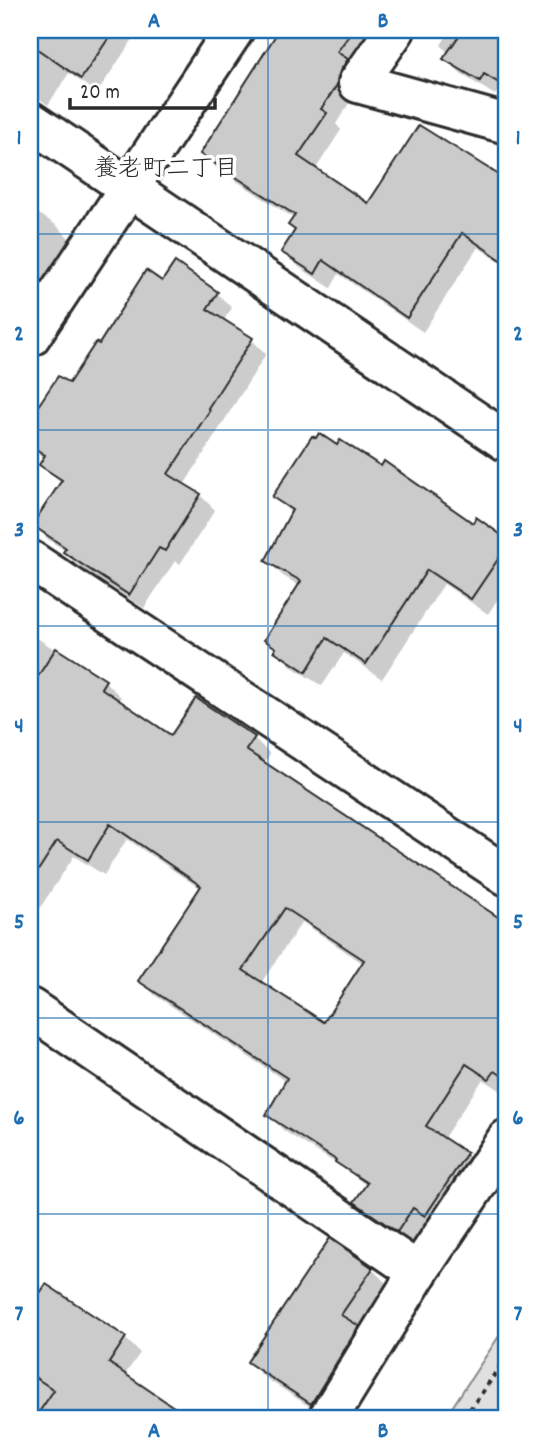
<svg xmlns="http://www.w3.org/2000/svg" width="537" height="1448" font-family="Dekko,'Klee One',sans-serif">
  <rect width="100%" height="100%" fill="#fff"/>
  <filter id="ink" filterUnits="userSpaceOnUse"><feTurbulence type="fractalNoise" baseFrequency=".0143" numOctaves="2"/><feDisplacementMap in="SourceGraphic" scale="14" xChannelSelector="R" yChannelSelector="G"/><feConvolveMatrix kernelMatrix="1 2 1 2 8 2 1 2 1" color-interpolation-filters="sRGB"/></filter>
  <g filter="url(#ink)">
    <path fill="#e0e0e0" stroke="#868686" stroke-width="2" d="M507 1324V1418H445Z"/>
    <g fill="#0003" fill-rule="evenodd">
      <path d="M30 30H139L97 93 69 73 48 105 30 92Z"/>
      <path d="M281 30H378L351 100 336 124 341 130 315 170 369 206 420 127 507 182V267L478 247 423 332 339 274 331 288 299 267 283 251 297 231 295 219 218 169 202 154Z"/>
      <path d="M450 30H507V92L500 88 495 95 461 74 446 58 449 54 441 45Z"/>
      <path d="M30 208 56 225 71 240 30 303Z"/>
      <path d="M163 284 217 293 232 308 223 321 252 340 266 354 184 485 200 495 215 510 180 564 175 561 144 608 80 567 66 551 49 540 34 525 62 483 41 465 45 459 30 447V421L58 378 70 386 100 347Z"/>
      <path d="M275 497 473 526 477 519 507 541V585L488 614 444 584 382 679 344 653 322 686 292 667 266 639 300 586 283 576 267 560 292 514Z"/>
      <path d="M37 638 105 682 121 697 118 701 172 738H254L270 754 263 764 507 926V1091L506 1094 483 1079 443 1139 466 1154 482 1170 414 1246 372 1218 356 1202 367 1186 345 1169 284 1131 269 1115 287 1082 156 996 140 980 201 889 127 839 104 875 74 856 30 923V649ZM302 922 364 964 324 1025 261 983Z"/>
      <path d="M30 1101 36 1107 30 1116Z"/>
      <path d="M372 1269 387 1284 358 1328 373 1343 327 1418 264 1377 249 1362Z"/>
      <path d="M46 1286 125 1338 140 1353 124 1376 186 1418H41L35 1414 33 1418H30V1311Z"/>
    </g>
    <g fill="#cbcbcb" stroke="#2b2b2b" stroke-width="2" fill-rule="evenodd">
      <path d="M30 30H114L81 79 30 44Z"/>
      <path d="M279 30H353L337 52 348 59 340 71 337 85 321 109 327 113 298 156 368 203 419 125 507 180V264L462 233 407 318 323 260 315 274 281 252 295 230 288 225 295 215 200 154Z"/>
      <path d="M463 30H507V88L484 74 480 81 443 59Z"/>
      <path d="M175 262 218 292 207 309 253 338 208 408 210 410 168 474 201 494 165 551 159 548 129 595 63 552 66 548 32 525 62 480 39 465 45 455 30 445V418L58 376 69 383 96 342 99 344 146 270 162 281Z"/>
      <path d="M319 433 337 445 340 440 381 466 384 461 473 523 476 517 507 539V546L471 599 427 570 366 664 327 638 306 672 274 651 276 648 264 640 301 581 265 561 292 510 272 497 312 436 316 438Z"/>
      <path d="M56 648 106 680 101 688 171 735 196 698 255 737 246 750 507 923V1079L495 1071 489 1079 466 1064 426 1126 467 1153 425 1216 413 1208 397 1232 354 1202 367 1183 335 1162 336 1160 266 1115 287 1078 138 981 201 886 110 824 88 860 57 841 30 883V689ZM285 908 364 960 324 1022 243 970Z"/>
      <path d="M330 1238 373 1268 341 1315 359 1326 311 1404 247 1362Z"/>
      <path d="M46 1284 126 1337 109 1363 190 1418H35L54 1390 30 1374V1308Z"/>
    </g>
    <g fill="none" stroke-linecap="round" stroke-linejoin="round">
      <g stroke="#2b2b2b" stroke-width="44">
        <g id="street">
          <path d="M395 30 358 83 507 124"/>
          <path d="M30 121 507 442"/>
          <path d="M30 560 507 876"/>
          <path d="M30 1008 418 1272"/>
          <path d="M328 1418 418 1272 507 1139"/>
        </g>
      </g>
      <g stroke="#2b2b2b" stroke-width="44">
        <path id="secondary" d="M30 337 234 30"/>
      </g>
      <path stroke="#2b2b2b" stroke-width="4.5" stroke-dasharray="5 5" stroke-linecap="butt" d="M464 1418 507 1357"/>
      <use href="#street" stroke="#fff" stroke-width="38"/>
      <use href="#secondary" stroke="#fff" stroke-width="38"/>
    </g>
  </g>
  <path fill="none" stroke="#1f6fb2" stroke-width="2" stroke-opacity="0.55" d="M268 30V1418M30 234H507M30 430H507M30 626H507M30 822H507M30 1018H507M30 1214H507"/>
  <g text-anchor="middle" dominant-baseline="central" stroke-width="7" stroke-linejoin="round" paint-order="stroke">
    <g font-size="24" fill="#2b2b2b" stroke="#fff">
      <text x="166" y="170">養老町二丁目</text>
    </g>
  </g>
  <rect width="537" height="1448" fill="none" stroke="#fff" stroke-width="77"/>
  <path d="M70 98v10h145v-10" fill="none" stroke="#2b2b2b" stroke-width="3.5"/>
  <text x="80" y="98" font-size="21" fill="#2b2b2b" stroke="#ffffff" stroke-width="5" paint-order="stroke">20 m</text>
  <rect x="38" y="38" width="460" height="1372" fill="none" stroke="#1f6fb2" stroke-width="2.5"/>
  <g font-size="23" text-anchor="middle" font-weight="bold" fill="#1f6fb2">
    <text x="154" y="27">A</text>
    <text x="383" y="27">B</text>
    <text x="19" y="144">1</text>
    <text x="518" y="144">1</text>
    <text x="19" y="340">2</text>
    <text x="518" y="340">2</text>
    <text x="19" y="536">3</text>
    <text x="518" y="536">3</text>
    <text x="19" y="732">4</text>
    <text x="518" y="732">4</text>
    <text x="19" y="928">5</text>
    <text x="518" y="928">5</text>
    <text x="19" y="1124">6</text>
    <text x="518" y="1124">6</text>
    <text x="19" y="1320">7</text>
    <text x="518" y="1320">7</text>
    <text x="154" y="1437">A</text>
    <text x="383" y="1437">B</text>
  </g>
</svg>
